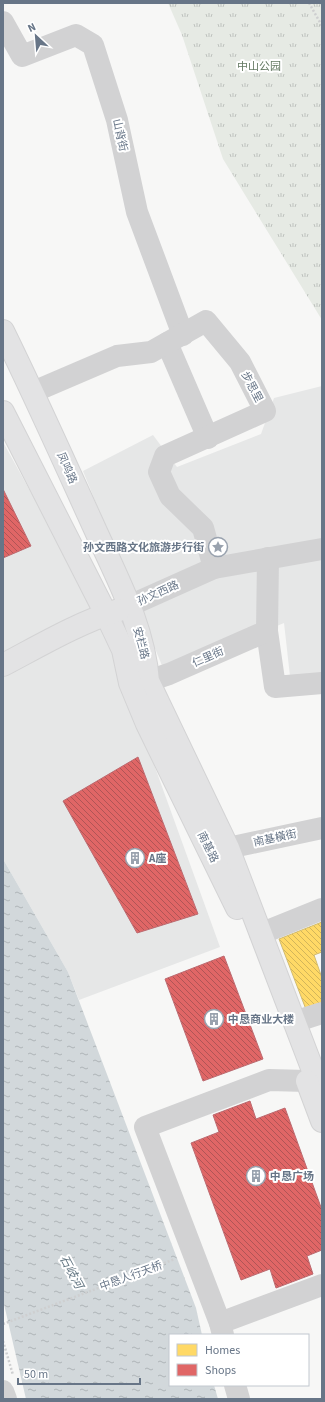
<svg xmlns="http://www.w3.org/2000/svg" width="325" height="1402" font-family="'Source Sans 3','Noto Sans SC',sans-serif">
  <defs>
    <pattern id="grass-tufts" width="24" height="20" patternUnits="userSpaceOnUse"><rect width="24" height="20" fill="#e6eae4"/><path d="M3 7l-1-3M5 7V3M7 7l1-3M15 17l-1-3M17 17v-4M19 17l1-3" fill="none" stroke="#bec2be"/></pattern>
    <pattern id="water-ripples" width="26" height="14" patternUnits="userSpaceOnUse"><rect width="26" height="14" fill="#d2d8db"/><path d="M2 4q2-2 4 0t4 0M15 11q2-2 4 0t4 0" fill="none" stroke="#aeb4b7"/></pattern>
    <pattern id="homes-back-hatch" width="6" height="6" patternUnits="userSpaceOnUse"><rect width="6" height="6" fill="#ffd966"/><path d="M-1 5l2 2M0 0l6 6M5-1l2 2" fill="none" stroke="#d2b55a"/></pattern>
    <pattern id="shops-back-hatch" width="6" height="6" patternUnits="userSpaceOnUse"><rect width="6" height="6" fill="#e06666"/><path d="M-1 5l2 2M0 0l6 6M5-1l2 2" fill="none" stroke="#b05556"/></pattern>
  </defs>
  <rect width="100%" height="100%" fill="#f7f7f6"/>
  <g fill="#e6e7e7">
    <path d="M322 386V678L291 685 284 623 165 673 83 471 153 435 177 467 261 434 274 398Z"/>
    <path d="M3 442 72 567 118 665 220 947 79 1000 68 972 3 859Z"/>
  </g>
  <path fill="url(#grass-tufts)" d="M168 3H322V320L223 159 182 35Z"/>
  <path fill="url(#water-ripples)" d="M3 859 68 972 196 1308 202 1335H170V1385H214L218 1399H26L3 1300Z"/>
  <path fill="url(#homes-back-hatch)" stroke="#d1bb70" d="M322 922V952L314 955 322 978V1006L307 1012 279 939Z"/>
  <g fill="url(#shops-back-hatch)" stroke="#bc6a70">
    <path d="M3 489 31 546 3 558Z"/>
    <path d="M138 757 198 914 137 933 63 801Z"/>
    <path d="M224 956 263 1059 203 1081 165 979Z"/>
    <path d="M250 1101 256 1119 285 1108 322 1210V1250L307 1256 313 1274 276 1288 270 1269 241 1280 191 1143 219 1132 213 1115Z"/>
  </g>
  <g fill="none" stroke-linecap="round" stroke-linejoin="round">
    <g stroke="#d3d3d4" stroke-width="24">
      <g id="major">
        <path d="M3 331C35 396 64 461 94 527 116 576 144 626 148 681L228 848 322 1094"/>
        <path d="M3 412 106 614 123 650 130 683 147 724 237 908"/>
        <path d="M3 665C41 645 78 623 119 610"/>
        <path d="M307 1081 322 1121"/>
      </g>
    </g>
    <g stroke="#cecfd0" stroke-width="2.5" stroke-dasharray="2 2" stroke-linecap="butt">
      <path d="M309 3 322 26"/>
      <path d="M3 1324 175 1259"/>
      <path d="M3 1341 13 1375"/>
    </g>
    <g stroke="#d2d2d3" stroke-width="22">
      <path d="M3 22 22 56 76 35 93 45 117 120 137 212 183 335"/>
      <path d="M167 343 208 438"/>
      <path d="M33 392 117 356 151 352 206 321 240 362 265 411 165 456 159 472 170 496 203 528 214 568"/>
      <path d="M268 558 267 631 275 687 322 683"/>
      <path d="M129 606 214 568 322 549"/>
      <path d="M148 681 169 674 267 631"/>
      <path d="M228 848 322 828"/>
      <path d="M260 934 322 909"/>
      <path d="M294 1022 322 1013"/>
      <path d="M220 1323 322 1285"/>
      <path d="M223 1335 220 1323 145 1127 269 1080 307 1081 322 1076"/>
      <path d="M235 1385 239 1399"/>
      <path d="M3 1391 6 1399"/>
    </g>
    <use href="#major" stroke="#e3e3e4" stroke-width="22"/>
  </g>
  <defs>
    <g id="sight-ring" transform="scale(1)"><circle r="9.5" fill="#fff" stroke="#99a2ae" stroke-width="1.5"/><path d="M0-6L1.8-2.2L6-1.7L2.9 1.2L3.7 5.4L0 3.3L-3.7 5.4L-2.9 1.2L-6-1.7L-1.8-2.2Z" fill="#99a2ae"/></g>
    <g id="building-ring" transform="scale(1)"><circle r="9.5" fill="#fff" stroke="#99a2ae" stroke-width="1.5"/><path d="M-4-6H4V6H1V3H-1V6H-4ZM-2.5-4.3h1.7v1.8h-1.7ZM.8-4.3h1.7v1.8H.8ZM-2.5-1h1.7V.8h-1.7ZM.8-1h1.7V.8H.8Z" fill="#99a2ae"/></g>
  </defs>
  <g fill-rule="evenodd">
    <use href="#sight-ring" x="218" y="547"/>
    <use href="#building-ring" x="135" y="858"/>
    <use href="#building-ring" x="214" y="1019"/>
    <use href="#building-ring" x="256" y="1176"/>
  </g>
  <g text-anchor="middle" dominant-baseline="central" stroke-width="4" stroke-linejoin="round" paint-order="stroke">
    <g font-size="11" fill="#647962" stroke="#fff">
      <text x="259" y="66">中山公园</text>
    </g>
    <g font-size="11" fill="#677587" stroke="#fff">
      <text transform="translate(120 135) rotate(77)">山背街</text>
      <text transform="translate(252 387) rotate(62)">步思里</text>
      <text transform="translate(67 468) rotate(66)">凤鸣路</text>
      <text transform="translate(158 593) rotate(-24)">孙文西路</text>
      <text transform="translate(141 643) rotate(75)">安栏路</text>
      <text transform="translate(208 657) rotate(-24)">仁里街</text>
      <text transform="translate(275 838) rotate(-12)">南基橫街</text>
      <text transform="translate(208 847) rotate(64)">南基路</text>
      <text transform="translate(131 1276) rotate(-20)">中恳人行天桥</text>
    </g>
    <g font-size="11" font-weight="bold" fill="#677587" stroke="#fff" text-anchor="start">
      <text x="204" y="547" text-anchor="end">孙文西路文化旅游步行街</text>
      <text x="149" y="858">A座</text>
      <text x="228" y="1019">中恳商业大楼</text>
      <text x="270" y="1176">中恳广场</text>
    </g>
    <g font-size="12" font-style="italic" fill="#637682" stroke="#fff">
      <text transform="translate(71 1272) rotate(62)">石岐河</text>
    </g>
  </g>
  <rect width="325" height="1402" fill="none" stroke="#677587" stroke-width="8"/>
  <rect x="169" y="1334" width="140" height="52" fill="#ffffff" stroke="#c2c8cf"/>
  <rect x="177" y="1344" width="20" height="12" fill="#ffd966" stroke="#c2c8cf"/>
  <text x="205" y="1354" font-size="12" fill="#677587">Homes</text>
  <rect x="177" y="1364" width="20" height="12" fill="#e06666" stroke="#c2c8cf"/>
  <text x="205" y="1374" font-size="12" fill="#677587">Shops</text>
  <g transform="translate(36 36) rotate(334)" stroke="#ffffff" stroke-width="3" paint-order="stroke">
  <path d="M0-3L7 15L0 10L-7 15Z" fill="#677587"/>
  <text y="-6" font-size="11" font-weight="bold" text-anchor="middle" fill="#677587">N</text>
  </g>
  <path d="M18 1378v6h122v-6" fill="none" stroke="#677587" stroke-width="2"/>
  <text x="24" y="1378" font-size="12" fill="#677587" stroke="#ffffff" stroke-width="3" paint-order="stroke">50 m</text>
</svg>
